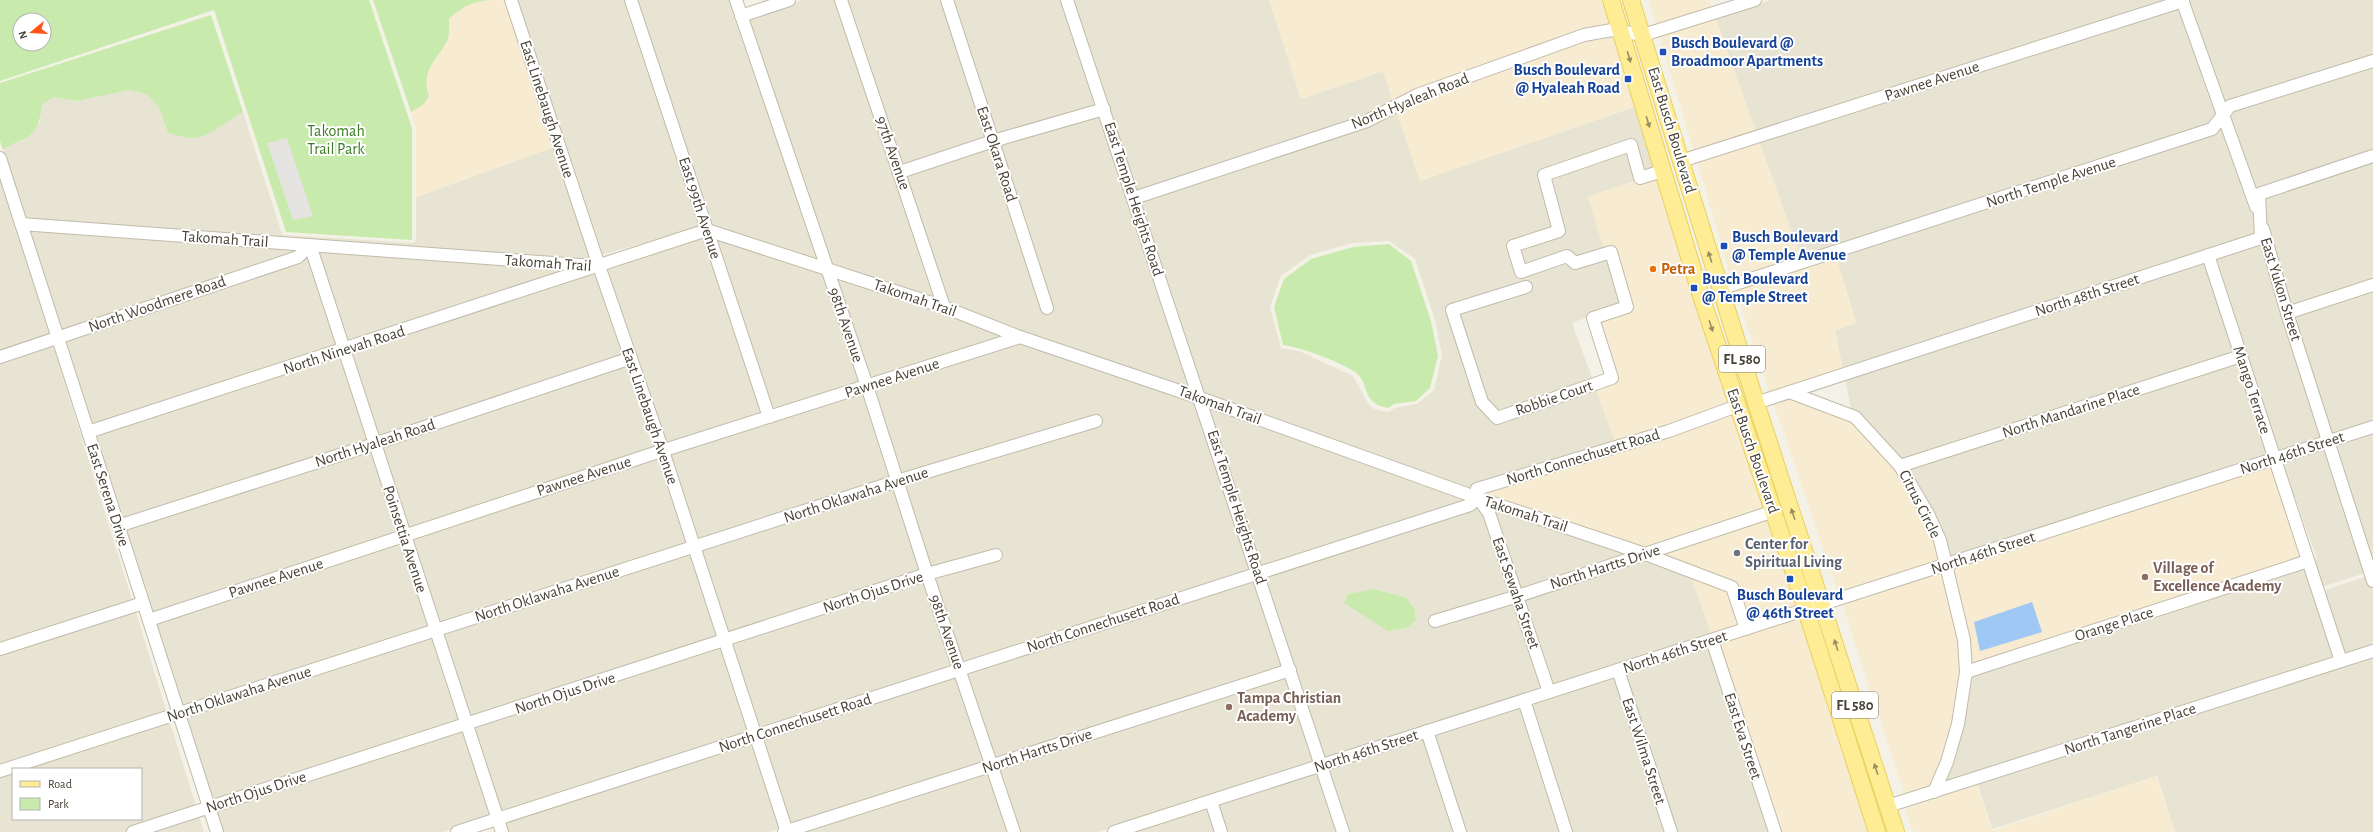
<svg xmlns="http://www.w3.org/2000/svg" width="2373" height="832" font-family="'Alegreya Sans',sans-serif">
  <rect width="100%" height="100%" fill="#f4f2e7"/>
  <g fill="#e8e4d4" fill-rule="evenodd">
    <path d="M517 0H626L701 227 601 255Z"/>
    <path d="M637 0H731L819 260 711 227Z"/>
    <path d="M803 0H836L937 300 831 264 748 19Z"/>
    <path d="M846 0H942L987 138 903 166Z"/>
    <path d="M952 0H1062L1098 106 997 136Z"/>
    <path d="M1073 0H1269L1301 99 1383 71 1393 102 1365 117 1137 192Z"/>
    <path d="M1771 0H2173L1756 132 1715 17Z"/>
    <path d="M2188 0H2373V56L2225 106Z"/>
    <path d="M2180 7 2217 117 2209 125 1801 258 1759 141Z"/>
    <path d="M2373 66V151L2255 192 2229 118 2234 110Z"/>
    <path d="M129 90 146 94 159 107 168 133 243 112 282 234 285 235 414 243 416 239V197L554 147 592 261 314 241 310 239 308 240 25 220 3 150 7 145 22 141 40 122 42 105 53 97 78 101Z"/>
    <path d="M1637 106 1656 169 1644 172 1629 141 1538 171 1552 228 1507 244 1517 273 1565 261 1607 258 1621 304 1572 323 1593 380 1499 413 1487 400 1458 313 1532 290 1530 282 1446 308 1477 404 1494 424 1596 389 1615 442 1472 490 1204 394 1140 200 1396 111 1420 181ZM1389 241 1415 259 1435 320 1442 355 1434 390 1417 404 1395 408 1388 412 1374 409 1368 403 1353 376 1299 351 1281 348 1270 307 1281 276 1310 255 1353 243Z"/>
    <path d="M1101 115 1192 390 1024 333 1023 331 1020 332 949 304 906 175 990 147 1044 314 1053 311 1000 144Z"/>
    <path d="M2221 126 2254 216 2255 235 1843 370 1835 330 1856 323 1836 256Z"/>
    <path d="M1627 151 1637 180 1588 197 1604 249 1577 258 1525 266 1519 249 1565 234 1550 177Z"/>
    <path d="M2373 161V280L2290 307 2264 214V197Z"/>
    <path d="M0 174 204 832H0ZM13 769H141V819H13Z"/>
    <path d="M28 229 300 249 296 253 61 332Z"/>
    <path d="M703 236 762 414 666 445 605 269Z"/>
    <path d="M715 238 822 271 861 383 772 411Z"/>
    <path d="M2261 242 2322 439 2278 452 2215 258Z"/>
    <path d="M317 250 576 269 347 344Z"/>
    <path d="M308 254 338 347 92 426 64 340Z"/>
    <path d="M2205 261 2235 354 1902 460 1859 414 1851 410 1845 378Z"/>
    <path d="M596 272 624 355 377 438 350 353Z"/>
    <path d="M834 275 940 311 941 313 944 312 1006 337 871 380Z"/>
    <path d="M2373 290V422L2332 436 2293 316Z"/>
    <path d="M1019 342 1196 401 1252 571 964 663 934 577 1002 558 1000 549 931 569 903 484 1102 424 1100 415 900 475 873 389Z"/>
    <path d="M340 356 368 441 122 520 94 435Z"/>
    <path d="M2238 362 2268 455 1949 557 1908 468Z"/>
    <path d="M627 364 657 448 408 530 380 447Z"/>
    <path d="M864 392 890 478 698 541 669 454Z"/>
    <path d="M1208 405 1469 500 1262 567Z"/>
    <path d="M2373 432V563L2334 444Z"/>
    <path d="M2325 447 2365 573 2322 587 2313 560 2317 559 2282 461Z"/>
    <path d="M370 450 398 533 152 614 125 528Z"/>
    <path d="M659 456 688 544 439 624 411 538Z"/>
    <path d="M893 487 921 571 728 635 700 549Z"/>
    <path d="M1477 505 1485 516 1511 593 1429 618 1431 626 1514 602 1543 689 1325 759 1265 576ZM1374 589 1407 598 1415 610 1416 620 1348 594Z"/>
    <path d="M1491 508 1631 554 1521 590Z"/>
    <path d="M401 541 429 627 182 707 155 622Z"/>
    <path d="M691 552 719 638 470 719 441 633Z"/>
    <path d="M1645 559 1691 577 1712 635 1553 686 1524 599Z"/>
    <path d="M2306 568 2314 594 2373 574V832H2175L2157 776 1992 829 1974 773 1945 784 1964 719 1972 675Z"/>
    <path d="M1255 579 1284 667 995 760 967 672Z"/>
    <path d="M924 580 954 666 758 730 731 644Z"/>
    <path d="M432 636 460 722 212 801 185 716Z"/>
    <path d="M1708 646 1770 832H1676L1624 673Z"/>
    <path d="M721 647 749 733 501 813 473 727Z"/>
    <path d="M957 675 986 763 791 825 761 738Z"/>
    <path d="M1286 676 1316 763 1098 832H1020L998 768Z"/>
    <path d="M1615 676 1665 832H1572L1530 702Z"/>
    <path d="M1520 706 1561 832H1465L1433 734Z"/>
    <path d="M463 730 491 816 443 832H222L215 810Z"/>
    <path d="M1423 737 1455 832H1348L1328 768Z"/>
    <path d="M752 742 781 828 769 832H507L504 822Z"/>
    <path d="M1318 771 1338 832H1226L1217 803Z"/>
    <path d="M988 772 1009 832H799Z"/>
    <path d="M1208 807 1216 832H1128Z"/>
  </g>
  <g fill="#f7ebd1">
    <path d="M497 0 506 1 554 147 416 197V128L411 112 424 104 429 96 425 83 430 65 447 42 449 19 463 6 479 1Z"/>
    <path d="M1269 0H1605L1613 25 1393 102 1383 71 1301 99Z"/>
    <path d="M1649 0H1709L1712 9 1657 26Z"/>
    <path d="M1715 17 1756 132 1694 152 1659 35Z"/>
    <path d="M1616 35 1637 106 1420 181 1396 111 1419 99 1585 39Z"/>
    <path d="M1759 141 1801 258 1732 281 1697 161Z"/>
    <path d="M1659 177 1732 406 1615 442 1596 389 1618 381 1599 321 1629 311 1624 280 1615 246 1604 249 1588 197 1637 180Z"/>
    <path d="M1836 256 1856 323 1835 331 1843 370 1787 386 1770 394 1735 289Z"/>
    <path d="M1789 396 1852 421 1896 468 1924 516 1935 542 1940 562 1839 595 1773 402Z"/>
    <path d="M1735 415 1767 509 1646 549 1484 495 1502 487Z"/>
    <path d="M2271 464 2302 559 1970 666 1951 568Z"/>
    <path d="M1770 517 1800 607 1750 623 1737 585 1686 563 1659 554Z"/>
    <path d="M1942 571 1959 641 1961 673 1953 723 1942 761 1930 788 1905 796 1842 603Z"/>
    <path d="M1691 577 1729 591 1740 627 1712 635Z"/>
    <path d="M1802 616 1871 832H1783L1718 643Z"/>
    <path d="M2156 776 2175 832H1913L1905 809 1976 783 1992 831Z"/>
  </g>
  <g fill="#c8eaad" fill-rule="evenodd">
    <path d="M0 0H369L412 128V240L286 232 214 10 0 81ZM20 20H44V44H20Z"/>
    <path d="M373 0H492C473 1 463 6 449 19 449 26 450 38 446 43 434 63 421 72 429 96L424 104 411 112Z"/>
    <path d="M211 15 243 112C227 121 208 139 189 138 182 137 174 134 168 133L159 107 146 94 129 90 78 101 53 97 42 105C40 122 37 134 20 141 13 144 8 145 3 150L0 141V83Z"/>
    <path d="M1389 244 1411 261 1431 321 1438 356 1430 388 1416 401 1394 404 1388 408C1361 404 1370 382 1355 372 1338 361 1304 348 1283 345L1274 307 1284 279 1311 259 1353 247Z"/>
    <path d="M1374 589 1407 598 1415 610 1416 620 1407 628 1388 631 1344 603 1348 594Z"/>
  </g>
  <path fill="#e5e3df" d="M287 138 313 216 293 220 267 143Z"/>
  <path fill="#a0c8f4" d="M2032 602 2042 632 1980 651 1974 622Z"/>
  <g fill="none" stroke-linecap="round" stroke-linejoin="round">
    <g stroke="#c0bba9" stroke-width="14">
      <g id="minor">
        <path d="M511 0 599 266 663 451 787 832"/>
        <path d="M631 0 769 417"/>
        <path d="M736 0 867 386 927 574 1014 832"/>
        <path d="M841 0 944 307"/>
        <path d="M947 0 1047 308"/>
        <path d="M1067 0 1343 832"/>
        <path d="M2182 0 2256 207"/>
        <path d="M741 16 789 0"/>
        <path d="M0 158 217 832"/>
        <path d="M1681 161 2183 1"/>
        <path d="M900 172 993 141 1104 109"/>
        <path d="M1134 198 1367 121 1417 95 1584 35 1612 30 1643 35 1755 0"/>
        <path d="M21 224 594 266"/>
        <path d="M2263 229 2287 313 2373 581"/>
        <path d="M2208 255 2341 661"/>
        <path d="M1526 287 1452 310 1482 402 1497 418 1612 378 1593 318 1627 307 1611 252 1575 263 1567 256 1521 272 1513 246 1559 231 1544 175 1631 145 1640 178 1662 171"/>
        <path d="M1720 289 2212 129 2230 106 2373 61"/>
        <path d="M2287 313 2373 285"/>
        <path d="M0 357 298 257 310 245 502 832"/>
        <path d="M1789 392 1855 417 1900 466 1928 514 1940 540 1964 640 1966 672 1958 724 1947 762 1934 792"/>
        <path d="M1756 403 2261 238 2259 194 2373 156"/>
        <path d="M88 432 707 230 944 307 1020 337 1200 398 1478 498 1645 554 1732 587 1746 629"/>
        <path d="M1900 466 2241 356"/>
        <path d="M118 526 374 444 631 358"/>
        <path d="M149 620 655 453 1020 337"/>
        <path d="M1435 621 1518 596 1774 511"/>
        <path d="M1712 640 1775 832"/>
        <path d="M0 649 143 603"/>
        <path d="M1618 670 1671 832"/>
        <path d="M1966 672 2308 561"/>
        <path d="M1549 692 1489 513 1478 498 1477 489 1669 431 1737 406"/>
        <path d="M1524 700 1566 832"/>
        <path d="M1427 731 1460 832"/>
        <path d="M0 771 897 481 1096 421"/>
        <path d="M1211 801 1221 832"/>
        <path d="M1888 806 2373 651"/>
        <path d="M133 832 927 574 996 555"/>
        <path d="M457 832 1470 505 1478 498"/>
        <path d="M784 832 1290 670"/>
        <path d="M1114 832 2373 427"/>
      </g>
    </g>
    <g stroke="#e9d05f" stroke-width="18">
      <g id="major">
        <path d="M1611 0 1701 296 1799 588 1877 832"/>
        <path d="M1631 0 1756 403 1896 832"/>
      </g>
    </g>
    <use href="#minor" stroke="#fff" stroke-width="12"/>
    <use href="#major" stroke="#ffed95" stroke-width="16"/>
  </g>
  <defs><path id="oneway-solid" d="M-6-.8H1V-3.2L6.5 0L1 3.2V.8H-6Z"/></defs>
  <g fill="#9a8f60">
    <use href="#oneway-solid" transform="translate(1629 57) rotate(74)"/>
    <use href="#oneway-solid" transform="translate(1648 122) rotate(73)"/>
    <use href="#oneway-solid" transform="translate(1710 257) rotate(-107)"/>
    <use href="#oneway-solid" transform="translate(1711 326) rotate(72)"/>
    <use href="#oneway-solid" transform="translate(1793 514) rotate(-109)"/>
    <use href="#oneway-solid" transform="translate(1836 645) rotate(-108)"/>
    <use href="#oneway-solid" transform="translate(1876 769) rotate(-108)"/>
  </g>
  <g fill="#1a4fb4" stroke="#fff" stroke-width="1.5">
    <rect x="1659" y="48" width="8" height="8" rx="2"/>
    <rect x="1624" y="75" width="8" height="8" rx="2"/>
    <rect x="1720" y="242" width="8" height="8" rx="2"/>
    <rect x="1690" y="284" width="8" height="8" rx="2"/>
    <rect x="1786" y="575" width="8" height="8" rx="2"/>
  </g>
  <circle fill="#e8710a" stroke="#fff" stroke-width="1.5" cx="1653" cy="269" r="4"/>
  <circle fill="#6b7280" stroke="#fff" stroke-width="1.5" cx="1737" cy="553" r="4"/>
  <g fill="#8d6e63" stroke="#fff" stroke-width="1.5">
    <circle cx="2145" cy="577" r="4"/>
    <circle cx="1229" cy="707" r="4"/>
  </g>
  <g text-anchor="middle" dominant-baseline="central" stroke-width="4" stroke-linejoin="round" paint-order="stroke">
    <g fill="#fff" stroke="#7e7b72" stroke-width="1">
      <rect x="1719" y="346" width="46" height="26" rx="3"/>
      <rect x="1832" y="692" width="46" height="26" rx="3"/>
    </g>
    <g font-size="15" font-weight="bold" fill="#474235">
      <text x="1742" y="359">FL 580</text>
      <text x="1855" y="705">FL 580</text>
    </g>
    <g font-size="16" font-weight="bold" fill="#164399" stroke="#fff" text-anchor="start">
      <text x="1671" y="43">Busch Boulevard @<tspan x="1671" dy="18">Broadmoor Apartments</tspan></text>
      <text x="1620" y="70" text-anchor="end">Busch Boulevard<tspan x="1620" dy="18">@ Hyaleah Road</tspan></text>
      <text x="1732" y="237">Busch Boulevard<tspan x="1732" dy="18">@ Temple Avenue</tspan></text>
      <text x="1702" y="279">Busch Boulevard<tspan x="1702" dy="18">@ Temple Street</tspan></text>
      <text x="1790" y="595" text-anchor="middle">Busch Boulevard<tspan x="1790" dy="18">@ 46th Street</tspan></text>
    </g>
    <g font-size="16" fill="#474235" stroke="#fff">
      <text transform="translate(1932 81) rotate(-18)">Pawnee Avenue</text>
      <text transform="translate(1410 101) rotate(-22)">North Hyaleah Road</text>
      <text transform="translate(547 109) rotate(72)">East Linebaugh Avenue</text>
      <text transform="translate(1672 130) rotate(73)">East Busch Boulevard</text>
      <text transform="translate(893 153) rotate(71)">97th Avenue</text>
      <text transform="translate(997 154) rotate(72)">East Okara Road</text>
      <text transform="translate(2051 182) rotate(-18)">North Temple Avenue</text>
      <text transform="translate(1134 199) rotate(72)">East Temple Heights Road</text>
      <text transform="translate(700 208) rotate(72)">East 99th Avenue</text>
      <text transform="translate(225 239) rotate(4)">Takomah Trail</text>
      <text transform="translate(548 263) rotate(4)">Takomah Trail</text>
      <text transform="translate(2281 289) rotate(73)">East Yukon Street</text>
      <text transform="translate(2087 295) rotate(-18)">North 48th Street</text>
      <text transform="translate(915 298) rotate(19)">Takomah Trail</text>
      <text transform="translate(157 304) rotate(-19)">North Woodmere Road</text>
      <text transform="translate(846 325) rotate(71)">98th Avenue</text>
      <text transform="translate(344 350) rotate(-18)">North Ninevah Road</text>
      <text transform="translate(892 378) rotate(-18)">Pawnee Avenue</text>
      <text transform="translate(2252 390) rotate(72)">Mango Terrace</text>
      <text transform="translate(1554 398) rotate(-19)">Robbie Court</text>
      <text transform="translate(1220 405) rotate(20)">Takomah Trail</text>
      <text transform="translate(2071 411) rotate(-18)">North Mandarine Place</text>
      <text transform="translate(650 416) rotate(71)">East Linebaugh Avenue</text>
      <text transform="translate(375 443) rotate(-18)">North Hyaleah Road</text>
      <text transform="translate(1753 451) rotate(71)">East Busch Boulevard</text>
      <text transform="translate(2292 453) rotate(-18)">North 46th Street</text>
      <text transform="translate(1583 457) rotate(-17)">North Connechusett Road</text>
      <text transform="translate(584 476) rotate(-18)">Pawnee Avenue</text>
      <text transform="translate(108 495) rotate(72)">East Serena Drive</text>
      <text transform="translate(856 495) rotate(-18)">North Oklawaha Avenue</text>
      <text transform="translate(1920 504) rotate(63)">Citrus Circle</text>
      <text transform="translate(1237 507) rotate(72)">East Temple Heights Road</text>
      <text transform="translate(1526 514) rotate(18)">Takomah Trail</text>
      <text transform="translate(405 539) rotate(72)">Poinsettia Avenue</text>
      <text transform="translate(1983 553) rotate(-18)">North 46th Street</text>
      <text transform="translate(1605 567) rotate(-18)">North Hartts Drive</text>
      <text transform="translate(276 578) rotate(-18)">Pawnee Avenue</text>
      <text transform="translate(873 592) rotate(-18)">North Ojus Drive</text>
      <text transform="translate(1516 593) rotate(71)">East Sewaha Street</text>
      <text transform="translate(547 594) rotate(-18)">North Oklawaha Avenue</text>
      <text transform="translate(1103 623) rotate(-18)">North Connechusett Road</text>
      <text transform="translate(2114 624) rotate(-18)">Orange Place</text>
      <text transform="translate(947 632) rotate(71)">98th Avenue</text>
      <text transform="translate(1675 652) rotate(-18)">North 46th Street</text>
      <text transform="translate(565 693) rotate(-18)">North Ojus Drive</text>
      <text transform="translate(239 694) rotate(-18)">North Oklawaha Avenue</text>
      <text transform="translate(795 723) rotate(-18)">North Connechusett Road</text>
      <text transform="translate(2130 729) rotate(-18)">North Tangerine Place</text>
      <text transform="translate(1743 736) rotate(72)">East Eva Street</text>
      <text transform="translate(1037 751) rotate(-18)">North Hartts Drive</text>
      <text transform="translate(1366 751) rotate(-18)">North 46th Street</text>
      <text transform="translate(1644 751) rotate(72)">East Wilma Street</text>
      <text transform="translate(256 792) rotate(-18)">North Ojus Drive</text>
    </g>
    <g font-size="16" fill="#3c7c25" stroke="#fff">
      <text x="336" y="131">Takomah<tspan x="336" dy="18">Trail Park</tspan></text>
    </g>
    <g font-size="16" font-weight="bold" fill="#c56008" stroke="#fff" text-anchor="start">
      <text x="1661" y="269">Petra</text>
    </g>
    <g font-size="16" font-weight="bold" fill="#5b616d" stroke="#fff" text-anchor="start">
      <text x="1745" y="544">Center for<tspan x="1745" dy="18">Spiritual Living</tspan></text>
    </g>
    <g font-size="16" font-weight="bold" fill="#785e54" stroke="#fff" text-anchor="start">
      <text x="2153" y="568">Village of<tspan x="2153" dy="18">Excellence Academy</tspan></text>
      <text x="1237" y="698">Tampa Christian<tspan x="1237" dy="18">Academy</tspan></text>
    </g>
  </g>
  <rect x="12" y="768" width="130" height="52" fill="#ffffff" stroke="#b5b3ae"/>
  <rect x="20" y="781" width="20" height="6" fill="#ffed95" stroke="#b5b3ae"/>
  <text x="48" y="788" font-size="12" fill="#474235">Road</text>
  <rect x="20" y="798" width="20" height="12" fill="#c8eaad" stroke="#b5b3ae"/>
  <text x="48" y="808" font-size="12" fill="#474235">Park</text>
  <g transform="translate(32 32) rotate(252)"><circle r="19" fill="#ffffff" stroke="#b5b3ae"/>
  <path d="M0-3L7 15L0 10L-7 15Z" fill="#ff5213"/>
  <text y="-6" font-size="11" font-weight="bold" text-anchor="middle" fill="#474235">N</text>
  </g>
</svg>
